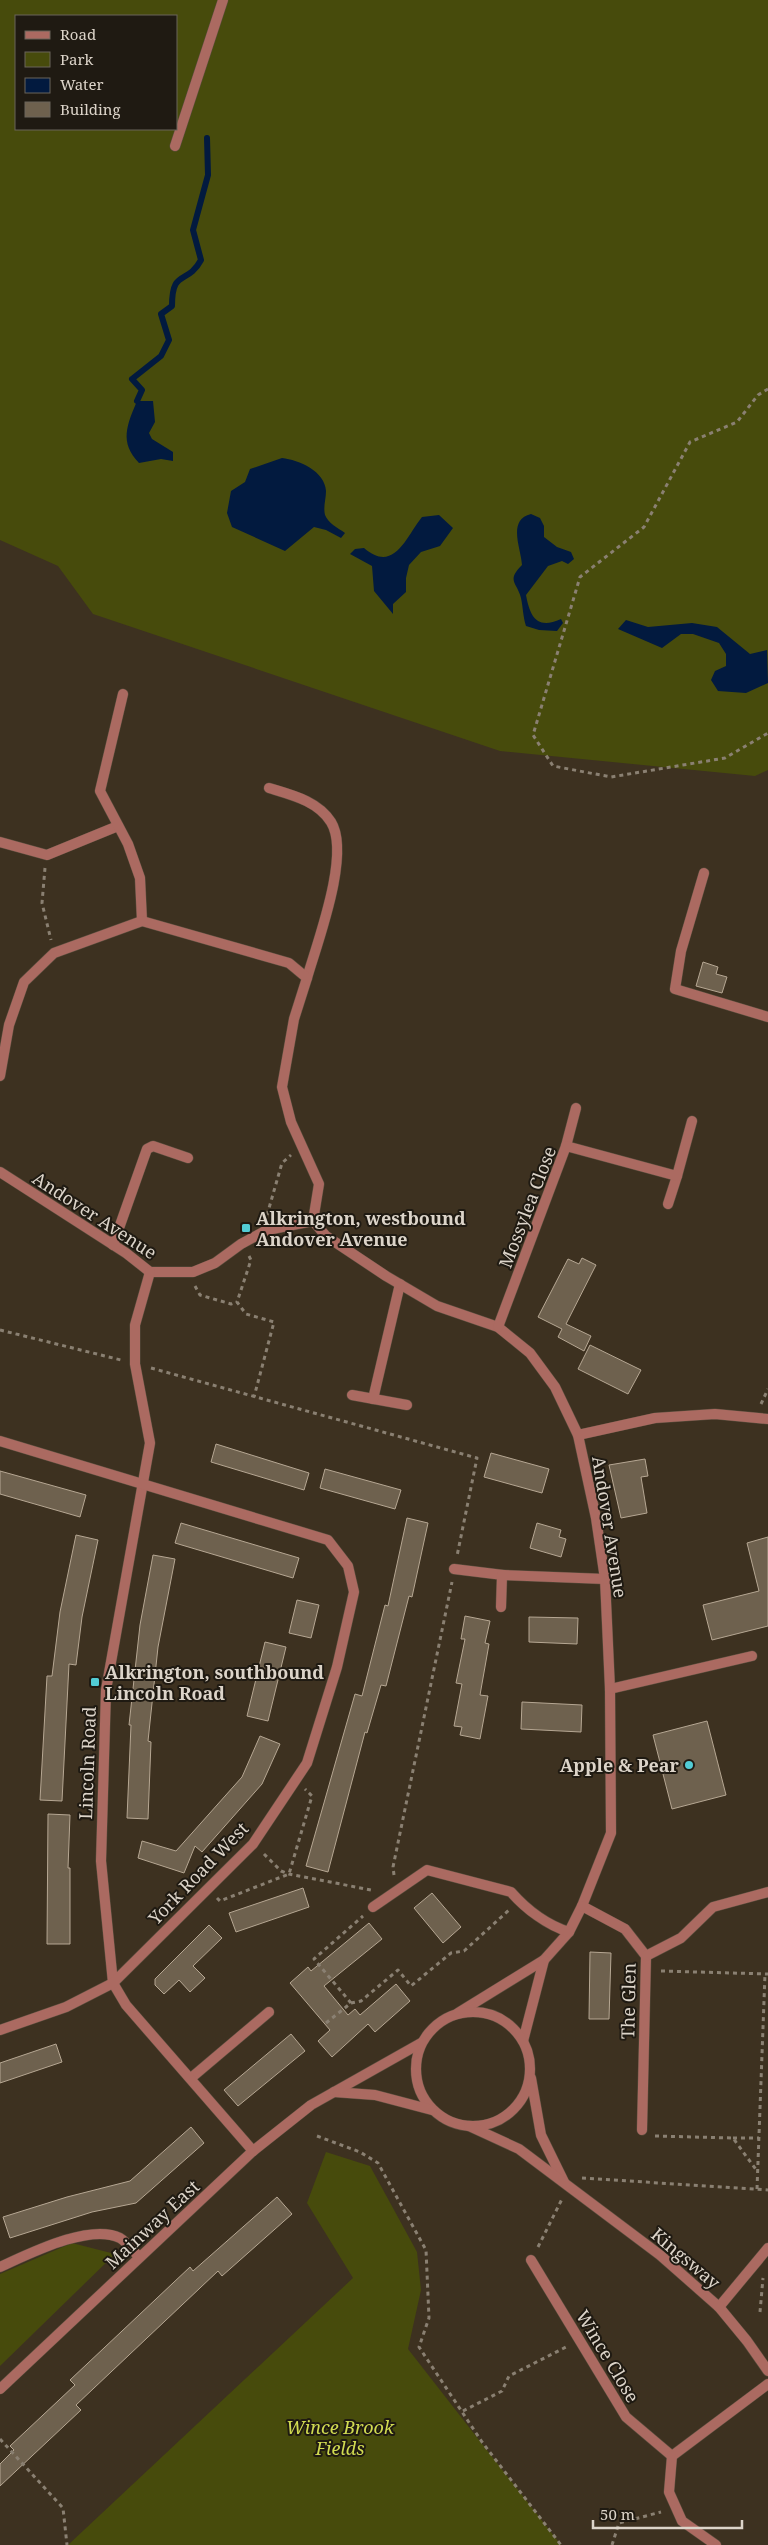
<svg xmlns="http://www.w3.org/2000/svg" width="768" height="2545" font-family="'Noto Serif',serif">
  <rect width="100%" height="100%" fill="#3d3120"/>
  <g fill="#474b0c" fill-rule="evenodd">
    <path d="M0 0H768V770L755 776 500 751 93 614 58 566 0 540ZM16 16H176V129H16Z"/>
    <path d="M326 2152 370 2166 417 2252 421 2290 408 2349 561 2545H68L353 2278 307 2203Z"/>
    <path d="M72 2243 115 2254 0 2366V2274Z"/>
  </g>
  <g fill="#021a3f">
    <path d="M137 401H153L155 422 149 433 152 439 173 452V461L161 459 139 463C119 442 127 425 137 401Z"/>
    <path d="M282 458C299 460 325 471 326 491 326 499 323 507 325 515 328 523 338 528 345 533L341 538 326 530 314 527 285 551 232 527 227 513 231 491 245 482 250 469Z"/>
    <path d="M531 514 540 518 544 526V537L557 547 571 552 574 559 568 564 562 561 548 566 526 595C530 617 537 630 561 619L563 623 557 631 539 630 526 626C523 617 523 607 521 598 517 582 506 581 522 565 521 548 507 520 531 514Z"/>
    <path d="M439 515 453 528 440 546 421 552 409 565 406 578V592L393 604V614L374 591 372 566 350 554 355 549 364 548C394 574 406 537 422 517Z"/>
    <path d="M626 620 648 627 692 623 717 627 750 654 767 650 768 683 746 693 718 691 711 680 715 671 726 666V654L719 643 693 634H681L662 648 618 629Z"/>
  </g>
  <g fill="none" stroke-linecap="round" stroke-linejoin="round">
    <path stroke="#021a3f" stroke-width="6" d="M137 401 142 390 132 379 161 356 169 340 161 314 172 306C172 268 187 286 201 260L193 230 208 175 207 138"/>
  </g>
  <g fill="#6e614e" stroke="#b6a793">
    <path d="M703 962 718 967 716 974 727 977 722 993 696 986Z"/>
    <path d="M582 1258 596 1265 566 1324 591 1336 584 1351 558 1337 562 1329 538 1317 568 1259 579 1264Z"/>
    <path d="M590 1345 641 1370 628 1394 578 1369Z"/>
    <path d="M216 1444 309 1473 304 1490 211 1462Z"/>
    <path d="M491 1453 549 1469 542 1493 484 1477Z"/>
    <path d="M645 1459 648 1476 641 1477 647 1513 621 1518 609 1465Z"/>
    <path d="M325 1469 401 1490 395 1509 320 1488Z"/>
    <path d="M0 1471 86 1495 80 1517 0 1494Z"/>
    <path d="M407 1518 428 1523 412 1597 409 1596 386 1686 381 1685 367 1733 365 1732 328 1872 306 1866 355 1694 362 1696 385 1605 388 1606Z"/>
    <path d="M181 1523 299 1558 293 1578 175 1543Z"/>
    <path d="M537 1523 561 1530 559 1537 566 1539 561 1557 530 1548Z"/>
    <path d="M76 1535 98 1540 82 1617 76 1665 69 1664 62 1801 40 1800 47 1676H52L60 1612Z"/>
    <path d="M768 1537V1626L712 1640 703 1605 759 1591 747 1543Z"/>
    <path d="M153 1555 175 1559 158 1647 148 1741 151 1742 148 1819 127 1818 131 1725H129L140 1625Z"/>
    <path d="M297 1600 319 1605 311 1638 289 1633Z"/>
    <path d="M465 1616 490 1621 485 1643 489 1644 480 1695 488 1696 480 1739 460 1735 462 1727 454 1726 462 1684 456 1683 465 1639H461Z"/>
    <path d="M529 1617 578 1618 577 1644 529 1642Z"/>
    <path d="M265 1642 286 1647 268 1721 247 1716Z"/>
    <path d="M522 1702 582 1705 581 1732 521 1729Z"/>
    <path d="M707 1721 726 1795 672 1809 653 1735Z"/>
    <path d="M260 1736 280 1744 262 1784 202 1852 195 1846 184 1873 138 1858 142 1841 176 1851 242 1777Z"/>
    <path d="M48 1814 70 1815 68 1868H70V1944H47Z"/>
    <path d="M303 1888 309 1907 236 1932 229 1913Z"/>
    <path d="M432 1893 461 1927 443 1943 414 1908Z"/>
    <path d="M369 1923 382 1939 324 1986 348 2015 355 2009 360 2015 396 1984 410 2001 375 2032 368 2024 332 2057 318 2041 330 2030 290 1983 308 1967 311 1971Z"/>
    <path d="M209 1925 222 1938 193 1966 205 1978 190 1992 179 1980 164 1994 155 1985V1979Z"/>
    <path d="M590 1952 611 1953 609 2019H589Z"/>
    <path d="M291 2034 305 2051 238 2106 224 2090Z"/>
    <path d="M56 2044 62 2062 0 2083V2063Z"/>
    <path d="M191 2127 204 2143 136 2203 92 2212 10 2238 3 2217 67 2197 130 2181Z"/>
    <path d="M277 2197 292 2214 222 2276 218 2271 76 2405 81 2410 0 2486V2464L14 2450 10 2446 75 2385 70 2380 190 2267 193 2271Z"/>
  </g>
  <g fill="none" stroke-linecap="round" stroke-linejoin="round">
    <g stroke="#5a4e3e" stroke-width="11">
      <g id="service">
        <path d="M175 146 223 0"/>
        <path d="M0 842 47 855 118 826"/>
        <path d="M113 1245 147 1149 153 1146 188 1158"/>
        <path d="M352 1395 407 1405"/>
        <path d="M373 1399 400 1284"/>
        <path d="M191 2078 269 2012"/>
      </g>
    </g>
    <g stroke="#5a4e3e" stroke-width="11">
      <g id="minor">
        <path d="M123 694 100 791 128 844 140 878 142 921"/>
        <path d="M269 788C292 795 318 801 331 822 351 854 317 943 307 978"/>
        <path d="M704 873 681 951 675 989 768 1017"/>
        <path d="M0 1076 9 1025 24 982 54 953 142 921 289 963 307 978 294 1019 282 1087 291 1122 319 1184 313 1221"/>
        <path d="M566 1146 576 1108"/>
        <path d="M0 1172 126 1253 150 1272H193L215 1263 241 1244 267 1230 313 1221"/>
        <path d="M668 1204 677 1176"/>
        <path d="M313 1221 326 1236 386 1276 437 1306 498 1327 530 1353 555 1387 578 1435 596 1518 605 1579 610 1689 611 1833 582 1906 569 1932 544 1960 458 2013"/>
        <path d="M150 1272 135 1325V1364L150 1443 106 1690 101 1861 113 1983 126 2005 253 2151"/>
        <path d="M498 1327 566 1146 677 1176 692 1121"/>
        <path d="M578 1435 655 1418 715 1414 768 1419"/>
        <path d="M0 1441 328 1540 348 1566 354 1592 337 1667 307 1763 253 1844 113 1983 66 2007 0 2030"/>
        <path d="M454 1569 503 1575"/>
        <path d="M501 1607 502 1575 605 1579"/>
        <path d="M610 1689 752 1656"/>
        <path d="M582 1906 625 1929 646 1956 642 2130"/>
        <path d="M373 1907 427 1870 511 1892C526 1909 547 1925 569 1932"/>
        <path d="M646 1956 681 1938 713 1907 768 1892"/>
        <path d="M523 2041 544 1960"/>
        <path d="M531 2260 626 2417 672 2456"/>
        <path d="M0 2267C29 2254 89 2223 120 2238 127 2242 134 2252 139 2257"/>
        <path d="M719 2307 768 2248"/>
        <path d="M716 2545 682 2521 669 2492 672 2456 768 2384"/>
      </g>
    </g>
    <g stroke="#5a4e3e" stroke-width="11">
      <g id="tertiary">
        <circle cx="473" cy="2069" r="57"/>
        <path d="M531 2078 541 2135 564 2182"/>
        <path d="M334 2092 375 2095 432 2110"/>
        <path d="M469 2126 519 2149 660 2255 719 2307 747 2341 768 2371"/>
        <path d="M0 2389 253 2151 311 2105 421 2043"/>
      </g>
    </g>
    <g stroke="#8a8072" stroke-width="3" stroke-dasharray="4 4" stroke-linecap="butt">
      <path d="M768 389 758 395 737 422 690 442 644 527 580 577 533 735 553 766 611 777 725 758 768 733"/>
      <path d="M45 868 42 903 51 940"/>
      <path d="M267 1215 282 1163 291 1155"/>
      <path d="M249 1256 251 1260 237 1302 246 1314 274 1322 254 1397"/>
      <path d="M195 1286 200 1295 231 1304 237 1302"/>
      <path d="M0 1330 121 1360"/>
      <path d="M151 1368 477 1458 457 1556"/>
      <path d="M761 1404 768 1389"/>
      <path d="M264 1854 281 1871 289 1874 371 1890"/>
      <path d="M394 1875 393 1867 452 1582"/>
      <path d="M217 1898 220 1901 289 1874 312 1796 305 1789"/>
      <path d="M661 1971 768 1974"/>
      <path d="M351 2003 314 1959 363 1916"/>
      <path d="M326 2023 351 2003 361 2001 398 1970 411 1986 451 1953 464 1951 509 1910"/>
      <path d="M317 2136 360 2152 378 2163 426 2250 429 2318 419 2347 482 2442 561 2545"/>
      <path d="M655 2136 733 2138 757 2171"/>
      <path d="M733 2138H759"/>
      <path d="M582 2178 768 2190"/>
      <path d="M757 2189 765 1974"/>
      <path d="M538 2247 562 2199"/>
      <path d="M760 2312 763 2278"/>
      <path d="M463 2411 502 2391 509 2376 568 2346"/>
      <path d="M0 2439 63 2508 67 2545"/>
      <path d="M612 2545 619 2523 661 2512"/>
    </g>
    <use href="#service" stroke="#ab6a61" stroke-width="10"/>
    <use href="#minor" stroke="#ab6a61" stroke-width="10"/>
    <use href="#tertiary" stroke="#ab6a61" stroke-width="10"/>
  </g>
  <g fill="#52ccd5" stroke="#1f1a12" stroke-width="2">
    <rect x="241" y="1223" width="10" height="10" rx="2.5"/>
    <rect x="90" y="1677" width="10" height="10" rx="2.5"/>
    <circle cx="689" cy="1765" r="5"/>
  </g>
  <g text-anchor="middle" dominant-baseline="central" stroke-width="4" stroke-linejoin="round" paint-order="stroke">
    <g font-size="18" fill="#dcd4c9" stroke="#1f1a12">
      <text transform="translate(527 1207) rotate(-69)">Mossylea Close</text>
      <text transform="translate(95 1215) rotate(33)">Andover Avenue</text>
      <text transform="translate(610 1527) rotate(81)">Andover Avenue</text>
      <text transform="translate(87 1763) rotate(-88)">Lincoln Road</text>
      <text transform="translate(198 1873) rotate(-46)">York Road West</text>
      <text transform="translate(628 2001) rotate(-89)">The Glen</text>
      <text transform="translate(152 2224) rotate(-43)">Mainway East</text>
      <text transform="translate(686 2258) rotate(40)">Kingsway</text>
      <text transform="translate(608 2356) rotate(59)">Wince Close</text>
    </g>
    <g font-size="18" font-weight="bold" fill="#dcd4c9" stroke="#1f1a12" text-anchor="start">
      <text x="256" y="1218">Alkrington, westbound<tspan x="256" dy="21">Andover Avenue</tspan></text>
      <text x="105" y="1672">Alkrington, southbound<tspan x="105" dy="21">Lincoln Road</tspan></text>
      <text x="679" y="1765" text-anchor="end">Apple &amp; Pear</text>
    </g>
    <g font-size="18" font-style="italic" fill="#d1db51" stroke="#1f1a12">
      <text x="340" y="2427">Wince Brook<tspan x="340" dy="21">Fields</tspan></text>
    </g>
  </g>
  <rect x="15" y="15" width="162" height="115" fill="#1f1a12" stroke="#6b645b"/>
  <rect x="25" y="31" width="25" height="8" fill="#ab6a61" stroke="#6b645b"/>
  <text x="60" y="40" font-size="15" fill="#dcd4c9">Road</text>
  <rect x="25" y="52" width="25" height="15" fill="#474b0c" stroke="#6b645b"/>
  <text x="60" y="65" font-size="15" fill="#dcd4c9">Park</text>
  <rect x="25" y="78" width="25" height="15" fill="#021a3f" stroke="#6b645b"/>
  <text x="60" y="90" font-size="15" fill="#dcd4c9">Water</text>
  <rect x="25" y="102" width="25" height="15" fill="#6e614e" stroke="#6b645b"/>
  <text x="60" y="115" font-size="15" fill="#dcd4c9">Building</text>
  <path d="M593 2520v8h149v-8" fill="none" stroke="#dcd4c9" stroke-width="2.5"/>
  <text x="600" y="2520" font-size="15" fill="#dcd4c9" stroke="#1f1a12" stroke-width="4" paint-order="stroke">50 m</text>
</svg>
